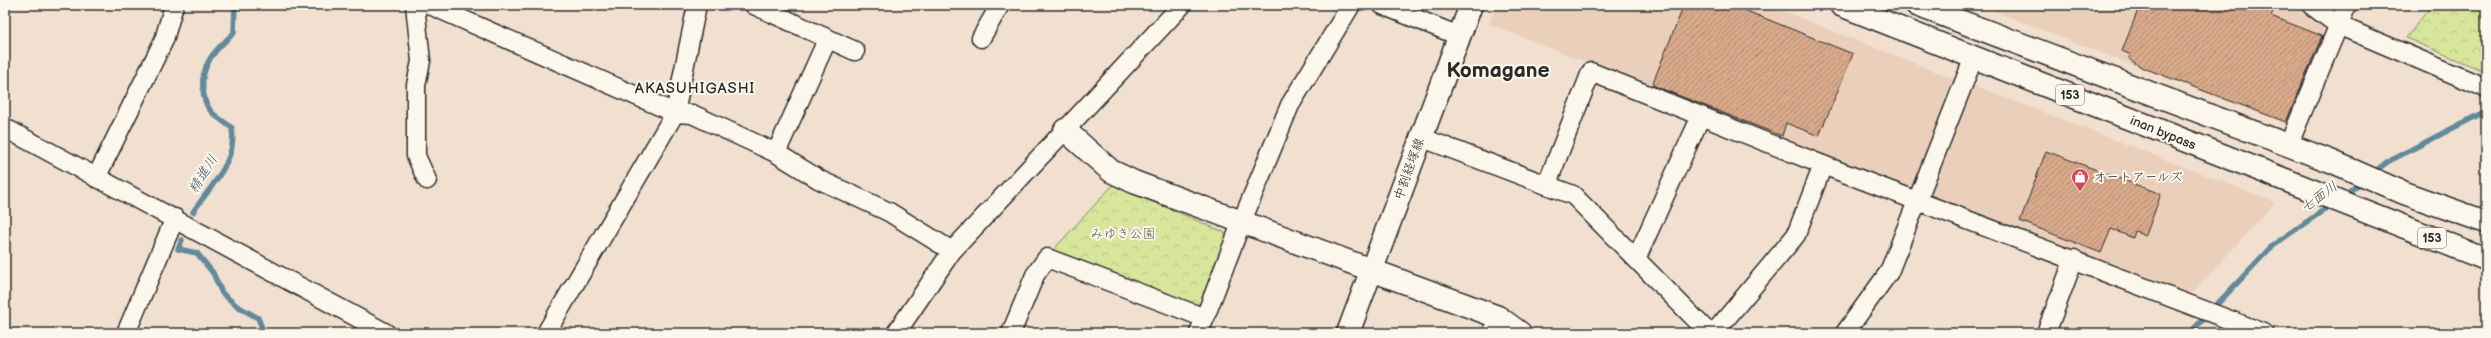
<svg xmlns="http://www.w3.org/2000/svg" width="2491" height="338" font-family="'Balsamiq Sans','Klee One',sans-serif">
  <defs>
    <pattern id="park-crowns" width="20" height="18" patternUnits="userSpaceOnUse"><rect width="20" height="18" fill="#d7e69a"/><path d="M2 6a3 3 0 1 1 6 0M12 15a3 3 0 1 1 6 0" fill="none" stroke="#b9c585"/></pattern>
    <pattern id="building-hatch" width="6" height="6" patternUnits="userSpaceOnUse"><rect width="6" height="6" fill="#d9a98b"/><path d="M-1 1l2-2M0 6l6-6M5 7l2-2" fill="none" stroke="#b08a72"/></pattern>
  </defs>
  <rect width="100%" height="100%" fill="#f1e0cf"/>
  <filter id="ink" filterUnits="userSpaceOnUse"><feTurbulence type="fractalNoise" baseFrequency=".025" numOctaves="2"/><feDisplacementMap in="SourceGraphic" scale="8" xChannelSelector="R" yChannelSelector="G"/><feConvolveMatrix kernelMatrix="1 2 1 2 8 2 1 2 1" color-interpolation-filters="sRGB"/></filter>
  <g filter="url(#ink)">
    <g fill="#ead0bb">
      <path d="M1496 5H1767L1955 79 1956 83 1914 190H1909L1489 24Z"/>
      <path d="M1978 5H2297L2323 26 2325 35 2288 125Z"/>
      <path d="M1976 86 2275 202 2188 298 1931 198 1928 193 1970 88Z"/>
    </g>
    <g fill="url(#park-crowns)" stroke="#818862">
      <path d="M2432 5H2486V72L2406 38Z"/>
      <path d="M1113 185 1224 232 1227 239 1204 301 1195 306 1053 250Z"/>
    </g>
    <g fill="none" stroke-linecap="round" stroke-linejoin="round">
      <g stroke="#628a9c" stroke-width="5.5">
        <path d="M2372 174 2387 162 2486 111"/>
        <path d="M2342 197 2363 181"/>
        <path d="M193 212C210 187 238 160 232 128 225 122 215 117 210 110 205 104 204 97 203 90 200 64 216 49 234 33L235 5"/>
        <path d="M182 240 178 249 197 253 213 273 222 293 237 306 258 318 264 333"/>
        <path d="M2190 333 2272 246 2331 205"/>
      </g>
    </g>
    <g fill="url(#building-hatch)" stroke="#2b2b2b">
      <path d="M1684 5H1732L1853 54 1819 136 1786 123 1782 136 1652 85Z"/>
      <path d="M2140 5H2276L2271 16 2322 36 2286 122 2141 67 2129 59 2131 55 2122 51Z"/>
      <path d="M2046 151 2161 194 2146 235 2135 231 2133 238 2111 229 2101 253 2020 221Z"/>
    </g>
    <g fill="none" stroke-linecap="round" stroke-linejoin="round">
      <g stroke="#2b2b2b" stroke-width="21">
        <g id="minor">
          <path d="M415 5 421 61 416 85V156L427 180"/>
          <path d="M430 5 675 113 692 114 776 153 820 180 889 212 952 251"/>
          <path d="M754 5 855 51"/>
          <path d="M1382 5 1459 36"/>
          <path d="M2311 5 2338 25 2486 88"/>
          <path d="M981 38 1000 5"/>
          <path d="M5 128 386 333"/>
          <path d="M1420 137 1573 195 1709 333"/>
          <path d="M2288 146 2347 5"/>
          <path d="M776 153 827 40"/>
          <path d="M96 178 164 40 174 5"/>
          <path d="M1547 184 1591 72 1823 165 2264 333"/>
          <path d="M1637 257 1701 116"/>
          <path d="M126 333 175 218"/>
          <path d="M546 333 675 113 697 5"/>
          <path d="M896 333 952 251 1182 5"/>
          <path d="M1011 333 1035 275 1047 258 1205 318"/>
          <path d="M1199 333 1242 221 1290 105 1351 5"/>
          <path d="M1492 333 1498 317"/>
          <path d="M1714 333 1796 235 1823 165"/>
          <path d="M1845 333 1889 272 1974 57"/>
          <path d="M2046 333 2074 259"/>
        </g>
      </g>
      <g stroke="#2b2b2b" stroke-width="25">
        <g id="tertiary">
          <path d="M1065 130 1111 171 1134 182 1498 317 1520 333"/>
          <path d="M1348 333 1471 5"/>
        </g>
      </g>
      <g stroke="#2b2b2b" stroke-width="25">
        <g id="trunk">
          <path d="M1841 5 2486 259"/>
          <path d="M1917 5 2333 162 2404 193 2486 222"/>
        </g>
      </g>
      <use href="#minor" stroke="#fbf7ec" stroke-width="18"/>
      <use href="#tertiary" stroke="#fbf7ec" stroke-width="22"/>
      <use href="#trunk" stroke="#fbf7ec" stroke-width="22"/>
    </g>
  </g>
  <defs>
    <g id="shop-pin" transform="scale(0.9)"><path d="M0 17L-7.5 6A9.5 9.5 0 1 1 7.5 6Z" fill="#d1495b" stroke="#fbf7ec"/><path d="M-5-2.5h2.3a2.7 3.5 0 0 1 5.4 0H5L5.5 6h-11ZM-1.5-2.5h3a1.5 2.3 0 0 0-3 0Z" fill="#fff"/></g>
  </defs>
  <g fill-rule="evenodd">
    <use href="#shop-pin" x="2080" y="177"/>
  </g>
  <g text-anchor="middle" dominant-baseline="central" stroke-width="4" stroke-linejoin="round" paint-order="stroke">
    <g fill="#fbf7ec" stroke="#696865" stroke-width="1">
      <rect x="2056" y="85" width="28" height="20" rx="3"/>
      <rect x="2418" y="228" width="28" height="20" rx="3"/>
    </g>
    <g font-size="12" font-weight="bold" fill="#2b2b2b">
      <text x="2070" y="95">153</text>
      <text x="2432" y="238">153</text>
    </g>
    <g font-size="13" fill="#2b2b2b" stroke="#fbf7ec">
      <text transform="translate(2163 133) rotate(22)">inan bypass</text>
      <text transform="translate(1409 169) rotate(-70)">中割経塚線</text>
    </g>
    <g font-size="13" fill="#2b2b2b" stroke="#fbf7ec" text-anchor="start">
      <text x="2093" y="177">オートアールズ</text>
    </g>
    <g font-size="13" fill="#565a47" stroke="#fbf7ec">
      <text x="1123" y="234">みゆき公園</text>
    </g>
    <g font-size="14" font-style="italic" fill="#475a64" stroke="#fbf7ec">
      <text transform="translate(203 174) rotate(-58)">精進川</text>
      <text transform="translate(2319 197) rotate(-36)">七面川</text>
    </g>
    <g font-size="15" letter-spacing="1" fill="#2b2b2b" stroke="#fbf7ec">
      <text x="695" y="88">AKASUHIGASHI</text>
    </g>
    <g font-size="21" font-weight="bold" fill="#2b2b2b" stroke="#fbf7ec">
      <text x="1498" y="70">Komagane</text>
    </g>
  </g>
  <rect width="2491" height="338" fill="none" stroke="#fbf7ec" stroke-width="20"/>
  <rect x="10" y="10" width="2471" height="318" fill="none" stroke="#2b2b2b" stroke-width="1.5" filter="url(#ink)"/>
</svg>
